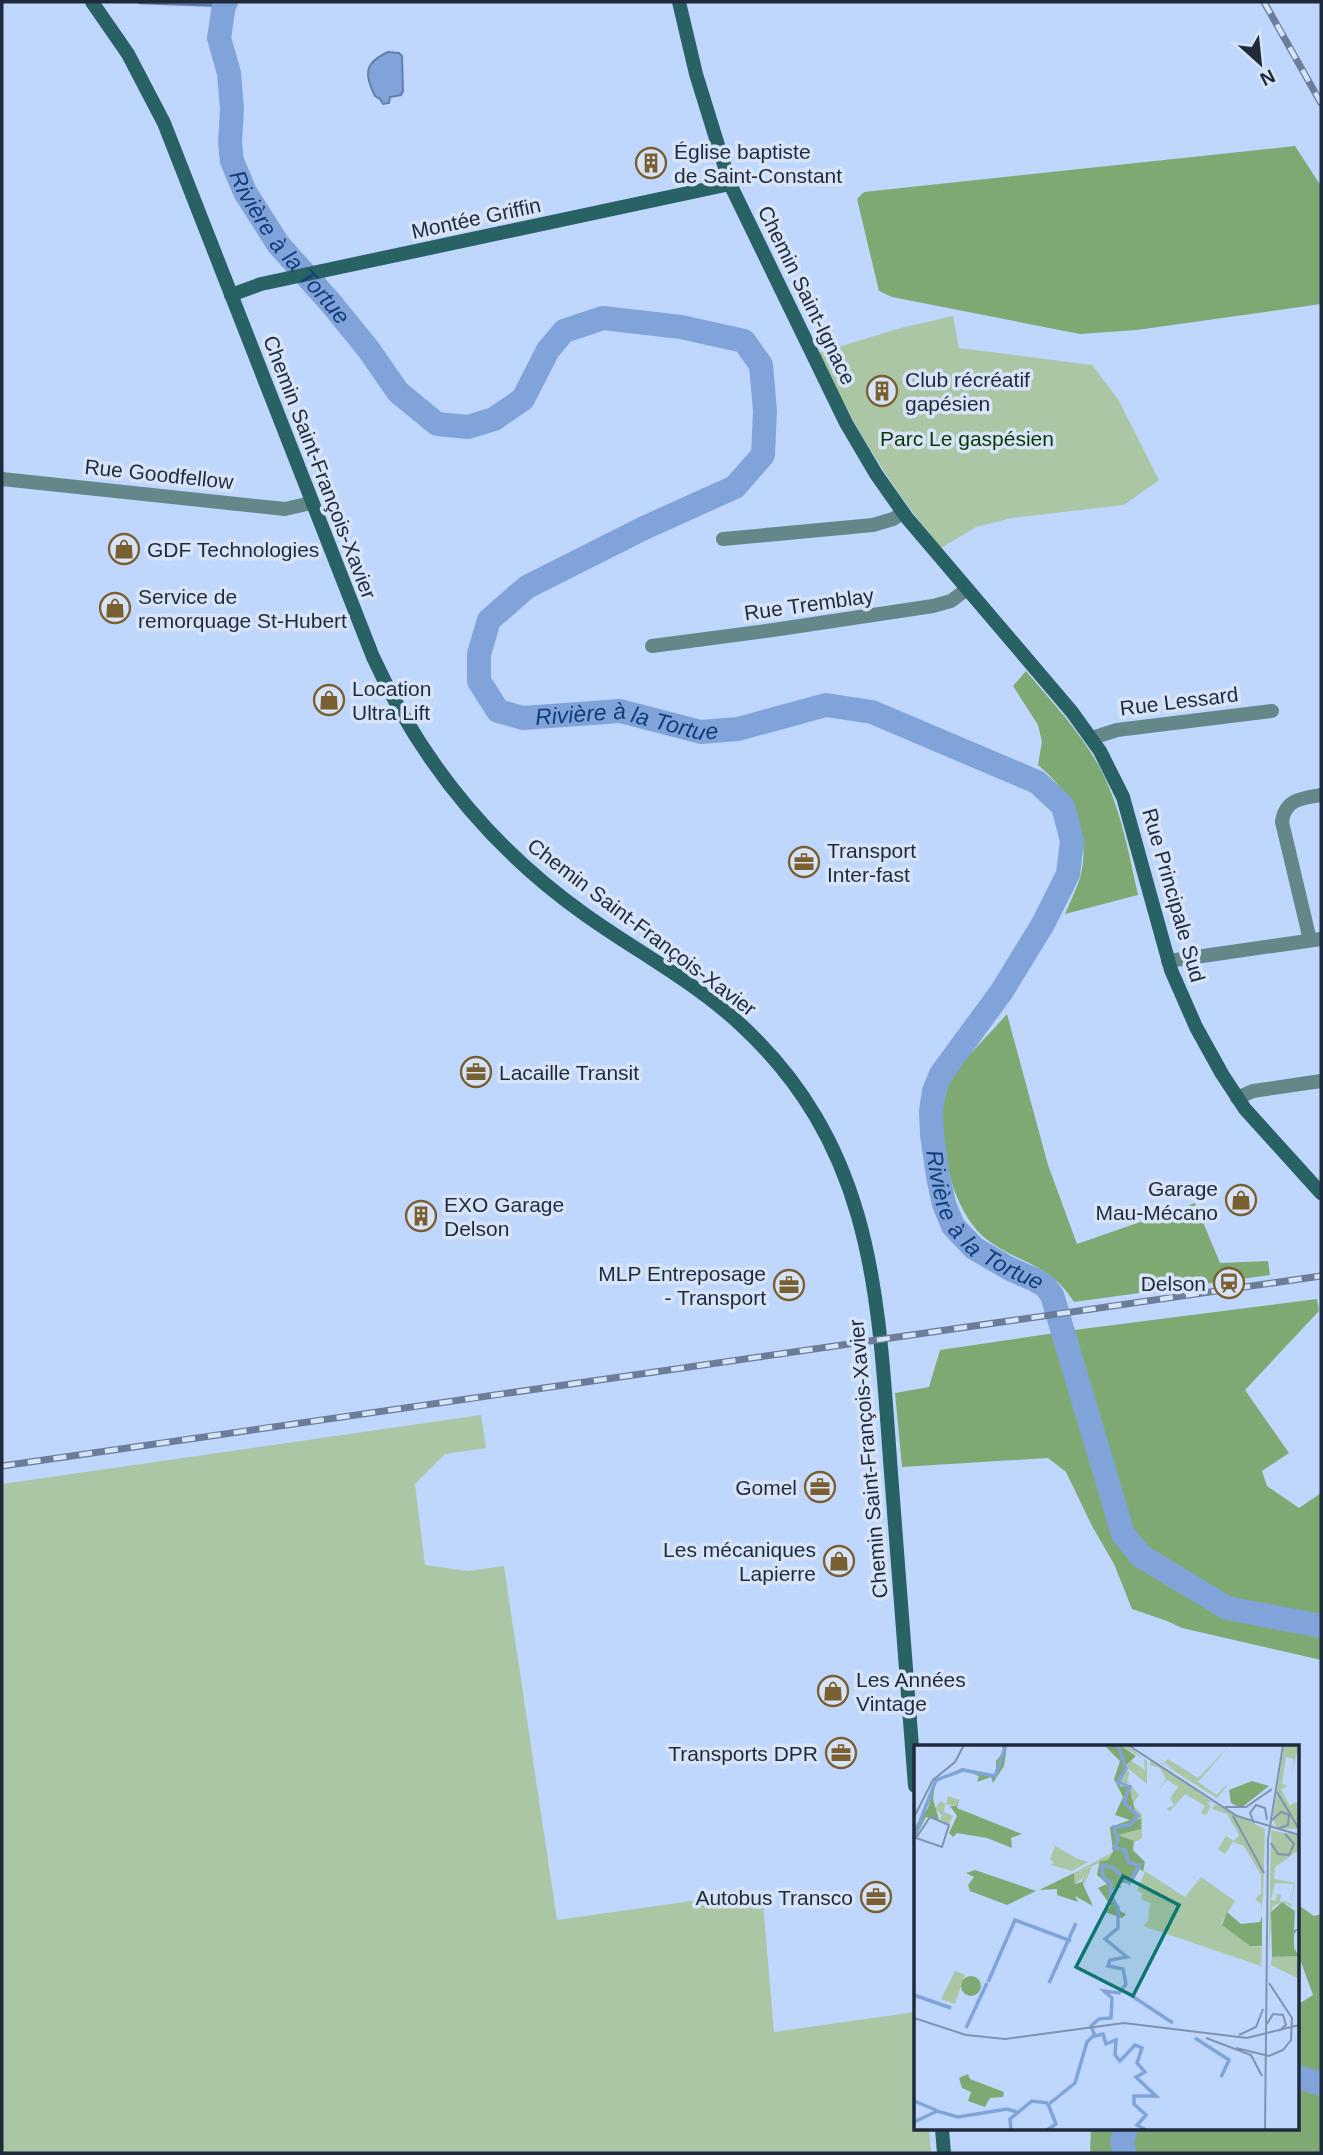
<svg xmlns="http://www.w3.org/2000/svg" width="1323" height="2155" font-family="Arial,sans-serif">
  <rect width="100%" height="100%" fill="#bfd7fd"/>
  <g fill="#abc6a4">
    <path d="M953 316 959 348 1092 365 1118 399 1159 480 1124 505 1012 518 976 527 941 548C889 486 854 426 818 353L901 328Z"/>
    <path d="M481 1415 486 1448 445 1454 415 1484 425 1565 468 1571 504 1566 557 1920 762 1891 774 2032 915 2012V2129H929L931 2153H2V1484Z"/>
  </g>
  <g fill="#7fa973">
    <path d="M1295 146 1321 186V304L1137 330 1080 334 892 297 879 291 857 199 864 192Z"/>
    <path d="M1026 671C1056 707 1090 742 1108 785 1123 820 1130 859 1138 895L1065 914C1070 902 1076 890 1080 878 1092 833 1072 793 1038 765L1042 742 1038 725 1013 686Z"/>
    <path d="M1007 1014 1048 1165 1077 1244 1195 1203 1220 1263 1268 1261 1270 1275 1074 1302C1049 1262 1018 1264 985 1238 949 1209 929 1119 952 1079 966 1055 989 1035 1007 1014Z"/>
    <path d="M1317 1299 1319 1311 1245 1390 1289 1453 1262 1471 1267 1486 1299 1508 1321 1493V1660L1182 1628 1167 1621 1132 1609 1114 1564 1092 1526 1066 1472 1048 1458 902 1467 895 1393 929 1387 940 1350 1082 1329Z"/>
    <path d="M1297 1904 1314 1916 1321 1914V2153H1090L1091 2129H1297V2005L1313 1995 1297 1951Z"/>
  </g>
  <path fill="#80a4da" stroke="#6380ab" stroke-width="2" d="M388 52 399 53 402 56 403 91 401 95 390 97 389 103 383 104 380 99 375 96C364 74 364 63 388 52Z"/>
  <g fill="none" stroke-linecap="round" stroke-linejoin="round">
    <path stroke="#6380ab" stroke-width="4.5" d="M140 2 224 5"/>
    <g stroke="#80a4da" stroke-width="24">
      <path id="s1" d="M226 2 224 5 219 38 229 73 232 109 230 143 232 161 245 192 278 244 330 302 369 350 398 392 437 424 468 427 494 419 523 399 548 350 564 331 603 318 681 327 744 341 761 365 765 411 763 455 735 487 644 528 527 587 489 620 479 654V681L498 711 523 718 620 711 701 732 738 729 826 705 872 712 1037 782 1063 806 1072 841 1068 874 1043 924 1002 991 941 1074 934 1091 931 1111 932 1135 938 1176 944 1204 953 1226 974 1248 1010 1269 1035 1280 1045 1286 1052 1295 1123 1534 1141 1556 1227 1608 1321 1626"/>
      <path d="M1297 2077 1321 2084"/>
      <path d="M1124 2153 1122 2141 1126 2129"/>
    </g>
    <g stroke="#648889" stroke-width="14">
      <path d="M2 479 285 509 311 503"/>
      <path d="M723 539 873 525 893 519 903 513"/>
      <path d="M652 646 773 630 933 606 951 601 967 589"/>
      <path d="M1092 738 1117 730 1272 711"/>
      <path d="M1310 940 1282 822C1285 799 1302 798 1321 795"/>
      <path d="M1168 961 1321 939"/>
      <path d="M1237 1098 1253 1091 1321 1081"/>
    </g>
    <g stroke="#286265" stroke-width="14">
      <path d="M92 2 128 54 164 123 373 657C421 762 492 849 587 916 638 952 693 981 740 1024 881 1154 878 1310 892 1486 900 1586 908 1686 915 1786"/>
      <path d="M679 2 696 74 730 184 846 423 876 474 907 518 1072 712 1100 751 1123 797 1171 970 1196 1027 1222 1074 1245 1109 1321 1193"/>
      <path d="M231 295 261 284 730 184"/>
      <path d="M942 2129 944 2153"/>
    </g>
    <g stroke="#6c7d99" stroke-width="7">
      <g id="rail">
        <path d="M1264 2 1321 103"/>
        <path d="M2 1466 1321 1276"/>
      </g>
    </g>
    <use href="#rail" stroke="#d7e4f7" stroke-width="4.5" stroke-dasharray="13" stroke-linecap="butt"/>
  </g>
  <defs>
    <g id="building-ring" transform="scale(1.575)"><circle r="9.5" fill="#d7e4f7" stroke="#7a5f31" stroke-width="1.5"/><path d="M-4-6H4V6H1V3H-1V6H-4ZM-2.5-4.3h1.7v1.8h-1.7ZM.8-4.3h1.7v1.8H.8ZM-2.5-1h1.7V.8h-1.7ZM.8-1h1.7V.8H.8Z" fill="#7a5f31"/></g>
    <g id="shop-ring" transform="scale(1.575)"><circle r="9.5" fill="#d7e4f7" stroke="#7a5f31" stroke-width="1.5"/><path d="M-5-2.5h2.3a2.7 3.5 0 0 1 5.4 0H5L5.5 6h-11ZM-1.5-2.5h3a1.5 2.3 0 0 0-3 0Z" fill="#7a5f31"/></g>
    <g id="office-ring" transform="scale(1.575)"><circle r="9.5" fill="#d7e4f7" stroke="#7a5f31" stroke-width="1.5"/><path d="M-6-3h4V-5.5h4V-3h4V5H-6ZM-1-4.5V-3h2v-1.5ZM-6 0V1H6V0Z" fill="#7a5f31"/></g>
    <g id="station-ring" transform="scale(1.575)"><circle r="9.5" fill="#d7e4f7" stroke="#7a5f31" stroke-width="1.5"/><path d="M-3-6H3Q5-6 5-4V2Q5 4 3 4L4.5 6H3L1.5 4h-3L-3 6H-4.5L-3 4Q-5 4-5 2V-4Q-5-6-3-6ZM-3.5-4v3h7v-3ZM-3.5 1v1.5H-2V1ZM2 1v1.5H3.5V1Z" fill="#7a5f31"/></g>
  </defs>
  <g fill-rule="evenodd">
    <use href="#building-ring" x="651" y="163"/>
    <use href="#building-ring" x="882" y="391"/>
    <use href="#shop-ring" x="124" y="549"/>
    <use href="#shop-ring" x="115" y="608"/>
    <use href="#shop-ring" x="329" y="700"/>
    <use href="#office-ring" x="804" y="862"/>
    <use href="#office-ring" x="476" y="1072"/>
    <use href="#shop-ring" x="1241" y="1200"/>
    <use href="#building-ring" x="421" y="1216"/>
    <use href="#station-ring" x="1229" y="1283"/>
    <use href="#office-ring" x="789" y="1285"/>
    <use href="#office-ring" x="820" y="1487"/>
    <use href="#shop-ring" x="839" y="1561"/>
    <use href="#shop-ring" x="833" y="1691"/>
    <use href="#office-ring" x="841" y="1753"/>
    <use href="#office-ring" x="876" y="1897"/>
  </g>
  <g text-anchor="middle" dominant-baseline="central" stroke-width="7" stroke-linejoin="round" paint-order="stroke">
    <g font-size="21" fill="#1f2b3d" stroke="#d7e4f7" text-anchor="start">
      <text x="674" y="151">Église baptiste<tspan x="674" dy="24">de Saint-Constant</tspan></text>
      <text x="905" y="379">Club récréatif<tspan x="905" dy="24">gapésien</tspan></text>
      <text x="147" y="549">GDF Technologies</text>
      <text x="138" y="596">Service de<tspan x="138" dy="24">remorquage St-Hubert</tspan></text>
      <text x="352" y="688">Location<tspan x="352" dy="24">Ultra Lift</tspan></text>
      <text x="827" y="850">Transport<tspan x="827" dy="24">Inter-fast</tspan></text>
      <text x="499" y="1072">Lacaille Transit</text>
      <text x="1218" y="1188" text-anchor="end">Garage<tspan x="1218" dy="24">Mau-Mécano</tspan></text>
      <text x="444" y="1204">EXO Garage<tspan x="444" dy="24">Delson</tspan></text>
      <text x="766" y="1273" text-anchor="end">MLP Entreposage<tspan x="766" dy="24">- Transport</tspan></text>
      <text x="1206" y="1283" text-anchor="end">Delson</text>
      <text x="797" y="1487" text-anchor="end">Gomel</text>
      <text x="816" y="1549" text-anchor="end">Les mécaniques<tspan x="816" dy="24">Lapierre</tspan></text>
      <text x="856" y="1679">Les Années<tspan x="856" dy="24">Vintage</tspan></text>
      <text x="818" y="1753" text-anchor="end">Transports DPR</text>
      <text x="853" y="1897" text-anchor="end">Autobus Transco</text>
    </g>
    <g font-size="21" fill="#1f2b3d" stroke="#d7e4f7">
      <text transform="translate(476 218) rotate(-12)">Montée Griffin</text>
      <text transform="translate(807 295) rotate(64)">Chemin Saint-Ignace</text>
      <text transform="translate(320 467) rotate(69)">Chemin Saint-François-Xavier</text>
      <text transform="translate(159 474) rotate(6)">Rue Goodfellow</text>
      <text transform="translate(809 604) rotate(-8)">Rue Tremblay</text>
      <text transform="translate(1179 701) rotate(-7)">Rue Lessard</text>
      <text transform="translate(1174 895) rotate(74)">Rue Principale Sud</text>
      <text transform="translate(642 927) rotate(37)">Chemin Saint-François-Xavier</text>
      <text transform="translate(868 1459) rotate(-95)">Chemin Saint-François-Xavier</text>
    </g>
    <g font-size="21" fill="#0d3700" stroke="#d7e4f7">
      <text x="967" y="438">Parc Le gaspésien</text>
    </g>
    <g font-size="23" font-style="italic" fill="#113d7d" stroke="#d7e4f7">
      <text stroke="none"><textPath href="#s1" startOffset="266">Rivière à la Tortue</textPath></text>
      <text stroke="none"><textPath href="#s1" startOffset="1528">Rivière à la Tortue</textPath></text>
      <text stroke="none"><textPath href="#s1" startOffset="2471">Rivière à la Tortue</textPath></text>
    </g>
  </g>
  <g transform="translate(914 1745)">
    <rect width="385" height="385" fill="#bfd7fd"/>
    <path d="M206 0H212L233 16V39L211 21 216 15 231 25 230 14ZM316 0 285 36 281 35 303 50 311 41H313L303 53 236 11 262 26 238 8 251 17 254 14 284 33ZM370 0H385L377 30 380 14 372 12 368 39 374 41 367 44 376 61 381 57 385 60V84H363L359 74ZM236 14 300 58 292 57 297 61 292 70 287 68 291 61 271 49 256 66 252 64 260 60 256 53 264 42 253 35 244 45 252 34 246 23 236 20ZM212 25 216 28 213 35 225 50 218 60 228 69V93L221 97 204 90 227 84 218 61 219 50 214 56 216 39 205 37ZM34 51 46 55 41 61 31 59 30 67 39 71 35 79 26 75 28 70 21 64 26 56 32 59ZM301 59 351 84 349 152 346 175 347 159 341 154 347 148V130L330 101 319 97 311 109 304 104 312 91 320 96 325 90 313 69 298 64ZM357 85 385 91V105L361 122 360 134 381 138 378 154 371 157 376 158 379 162 368 157 358 162 355 209ZM361 138 380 139 377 155 366 157 367 150 363 149 361 156 357 155ZM138 99 162 113 174 117 158 126 136 120 140 118 136 114 141 102ZM201 106 204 108 183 130 185 118 169 125 178 122 170 140 171 131 161 139 160 128ZM231 126 271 152 287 132 321 156 307 178 336 201 348 202 347 221 229 181 234 176 236 158 227 154 229 148 223 146ZM385 211V234L357 220 358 212ZM41 226 51 230 41 259 27 254Z" fill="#abc6a4" fill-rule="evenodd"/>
    <path d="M87 0H93L90 21 79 38 77 32 63 37 65 31 49 25 21 36 48 23 82 30V16L90 6ZM206 0 222 11 211 21 209 11 211 29 203 35 206 41 216 42 210 53 216 45 221 65 211 59 223 69 220 75 227 74V84L204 90 220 96 219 105 231 117 229 127 226 124 218 138H206L207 143 201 142 198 147 206 166 212 169 208 173 191 167 197 161 184 143 193 139 183 130 186 116 194 115 199 107 196 82 216 75 201 70 209 52 200 34 206 16 192 2ZM338 36 355 41 327 63 317 58 315 45ZM21 38 19 54 25 75 12 72 0 95V83L14 63ZM45 55 43 63 108 89 97 93 98 103 73 93 43 88 39 92 35 88 43 71 36 61H42ZM61 125 122 146 93 160 56 146 54 140 60 132 52 128ZM160 128 161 139 168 137 171 130 169 139 179 161 161 151 164 157 143 150V144L125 145ZM368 157 381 166 380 185 385 183 380 189V203L385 211 358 212 357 167ZM313 167 327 179 346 177 348 171V201H336L308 180ZM47 241a10 10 0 1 1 20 0a10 10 0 1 1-20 0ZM54 329 56 334 90 347 89 352 76 353 71 362 54 356 57 347 48 343 45 333Z" fill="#7fa973"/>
    <path fill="none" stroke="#80a4da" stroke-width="3.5" d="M204 0 212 24 204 37 216 42 210 57 224 71 216 80 200 82 204 95 200 103 211 105 214 117 225 120 215 138 198 122 188 121 189 132 197 138 196 152 204 162V183L191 194 213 212 196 215 194 221 209 224 212 239 205 248 190 246 198 253 197 273 185 274 177 281 181 291 189 289 192 299 202 295 201 310 206 316 221 300 228 303 223 318 231 327 222 332 242 351H220V359L232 370 223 380 232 385M0 92 22 35 49 25 81 31 92 0M74 237 101 175 157 196M135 238 162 178M215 249 259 278M0 250 37 263M52 283 73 238M281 293 315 315 307 332M0 356 22 365M135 359 161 338 173 297 180 290M0 377 23 366 44 372 93 364 103 367M97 385 96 374 118 356 134 358M133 385 142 379 134 359"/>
    <path fill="none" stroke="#7f92b0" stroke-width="2" d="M214 0 323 71 385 90M363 47 385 84M311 62H332L358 44M319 71 350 128M0 72 19 35 41 17 50 0M16 72 35 80 28 102 2 93ZM358 75 367 67 375 70 374 80 363 84M340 78 336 68 342 60 351 63 353 75M357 98 364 109 375 110 380 99 371 89M0 273 52 290 91 294 210 278 333 293 385 280M353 279 359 269 369 270 372 280 365 286M325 290 342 282 349 264M292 293 337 310 348 331M322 303 355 311 369 305 377 295 378 273 355 238M351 385 354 94 369 0"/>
    <path fill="#0f766e" fill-opacity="0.15" stroke="#0f766e" stroke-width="3.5" d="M209 131 265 160 219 251 162 222Z"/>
    <rect width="385" height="385" fill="none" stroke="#1f2b3d" stroke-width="3.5"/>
  </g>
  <rect width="1323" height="2155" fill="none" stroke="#1f2b3d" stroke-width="7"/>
  <g transform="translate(1260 63) rotate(153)" stroke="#d7e4f7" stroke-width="5" paint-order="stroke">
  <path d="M0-5L12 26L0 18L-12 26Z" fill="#1f2b3d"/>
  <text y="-10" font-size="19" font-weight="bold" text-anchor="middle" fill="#1f2b3d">N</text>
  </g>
</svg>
